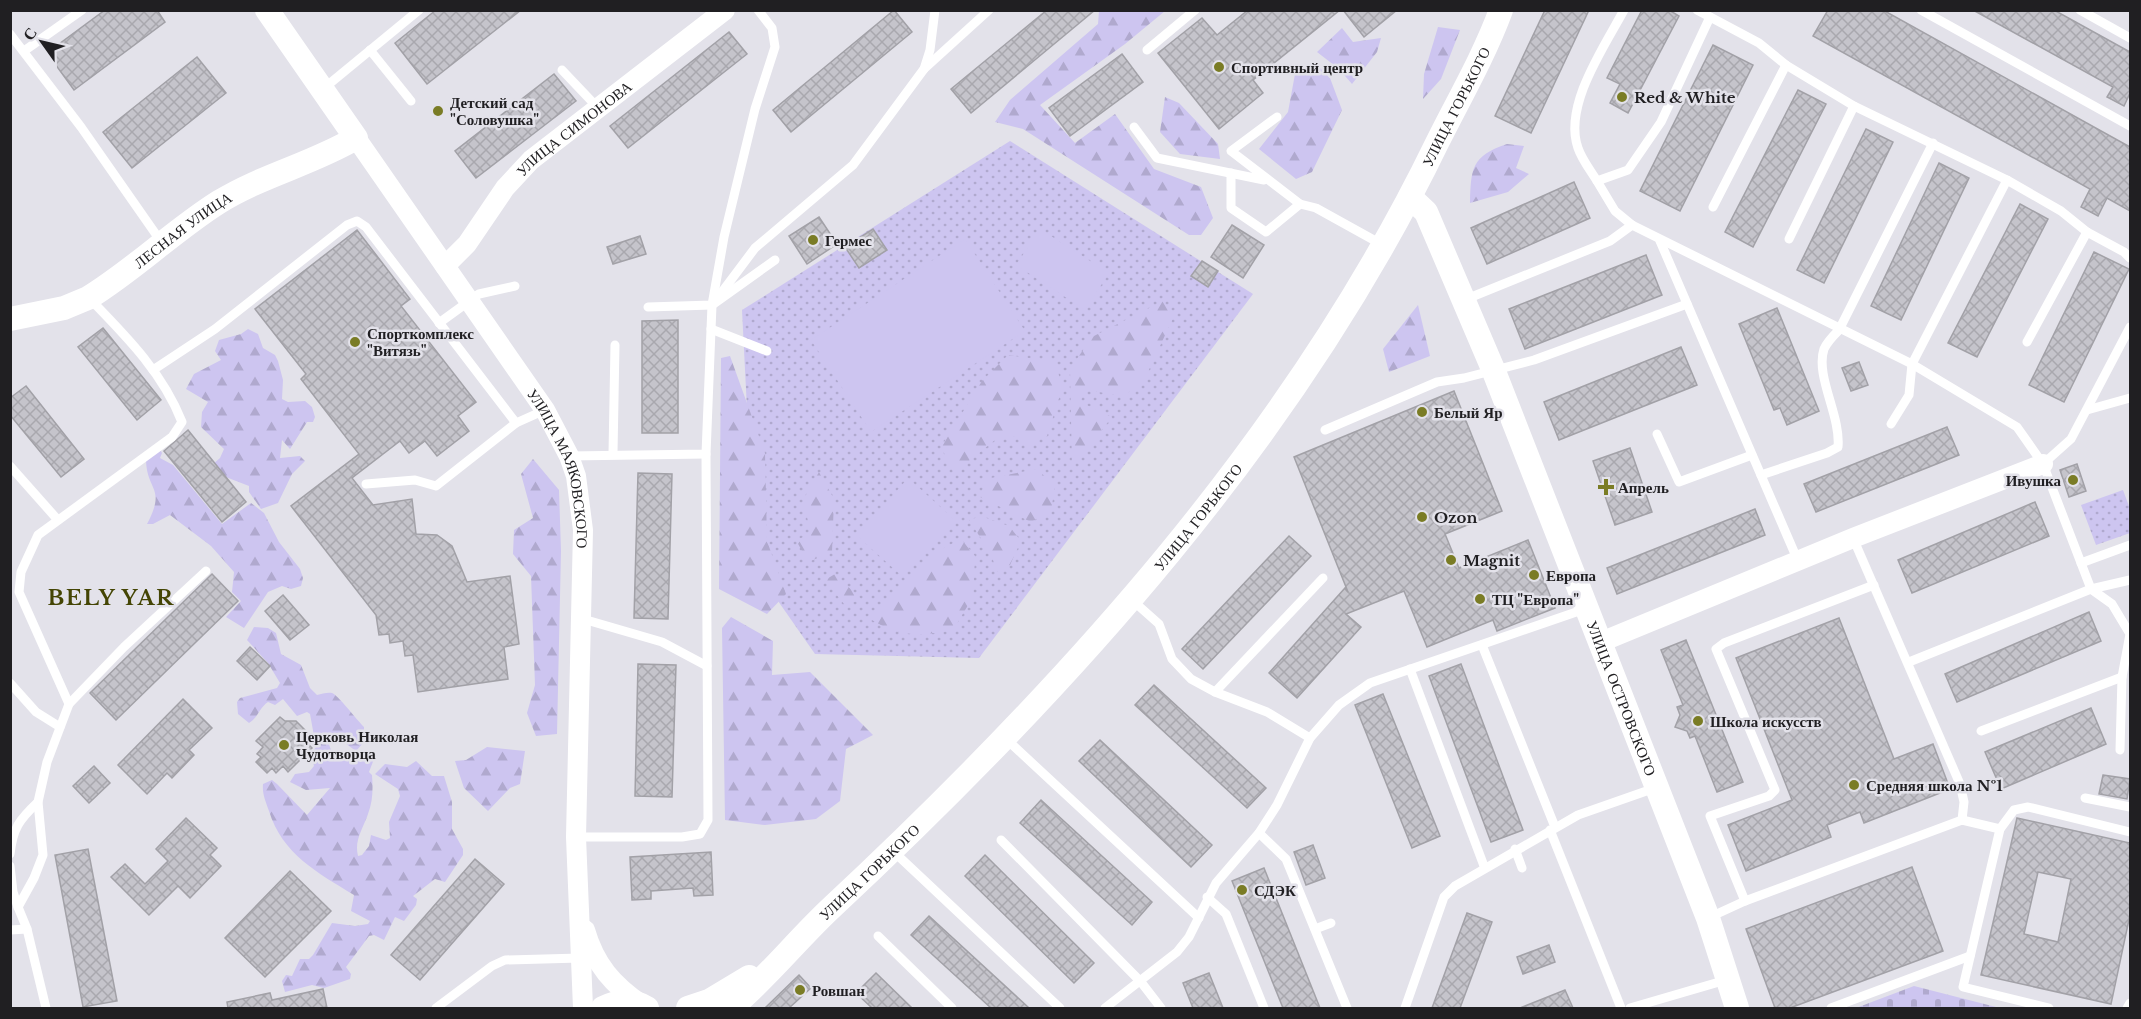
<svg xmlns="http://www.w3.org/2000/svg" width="2141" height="1019" font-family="'Libre Baskerville',serif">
  <defs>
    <pattern id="grass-dots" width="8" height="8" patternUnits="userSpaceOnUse" patternTransform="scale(1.5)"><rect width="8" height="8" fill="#cdc5f0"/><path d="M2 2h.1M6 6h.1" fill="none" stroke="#b0a9ce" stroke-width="1.8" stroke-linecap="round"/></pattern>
    <pattern id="forest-firs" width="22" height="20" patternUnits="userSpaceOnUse" patternTransform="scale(1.5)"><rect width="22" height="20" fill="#cdc5f0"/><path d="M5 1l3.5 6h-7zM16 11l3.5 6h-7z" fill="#b0a9ce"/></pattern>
    <pattern id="cemetery-stones" width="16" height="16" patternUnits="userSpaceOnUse" patternTransform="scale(1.5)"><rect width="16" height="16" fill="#cdc5f0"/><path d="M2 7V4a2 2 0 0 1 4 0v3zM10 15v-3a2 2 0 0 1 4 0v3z" fill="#b0a9ce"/></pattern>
    <pattern id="building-cross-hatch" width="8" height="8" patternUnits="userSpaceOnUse" patternTransform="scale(1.5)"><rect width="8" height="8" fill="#c5c4cb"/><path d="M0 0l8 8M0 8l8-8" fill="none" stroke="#a9a8ae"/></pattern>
  </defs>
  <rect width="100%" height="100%" fill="#e3e2ea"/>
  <g fill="url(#grass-dots)">
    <path d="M1010 141 1253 294 979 658 815 654 755 568 742 310Z"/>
    <path d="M2123 490 2130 509V533L2096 545 2081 505Z"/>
  </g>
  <g fill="url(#forest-firs)">
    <path d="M1099 11H1165L1125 44 1040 105 1075 143 1115 114 1154 169 1201 187 1213 218 1201 235H1189L1023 129 995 122 1010 100 1098 24Z"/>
    <path d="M1438 27 1460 30 1441 79 1423 99 1424 74Z"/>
    <path d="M1342 28 1353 42 1381 38 1377 52 1352 84 1339 69 1317 52Z"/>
    <path d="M1314 62 1330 78 1342 110 1312 172 1296 179 1259 149 1288 112 1295 74Z"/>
    <path d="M1165 97 1179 103 1218 144 1220 159 1180 154 1160 132Z"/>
    <path d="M1507 144 1524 146 1516 168 1529 174 1508 192 1470 203C1471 169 1471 156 1507 144Z"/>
    <path d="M1163 301 1173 318 1147 374 1125 396 1085 390 1080 402 1112 417 1072 468 1070 369 1092 337Z"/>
    <path d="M1418 305 1430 356 1389 372 1383 349Z"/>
    <path d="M248 329 258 334 263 348 275 355 278 361 283 380 282 399 288 402 305 401 312 407 315 417 313 422H307L290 449 282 440 280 458 300 456 305 461 292 474 278 503 261 509 249 492V486L218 474 212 465 220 458 224 449 201 427 202 412 208 402 186 389 194 374 221 360 215 351 219 340 241 334Z"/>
    <path d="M1008 355 1056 362 1062 389 1047 436 1030 444 1018 436 995 440 954 473 941 447 982 381Z"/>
    <path d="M730 356 765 453 767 541 786 594 767 614 719 589 721 358Z"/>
    <path d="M160 450 162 453 160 458 173 465 222 524 251 503 264 513 279 542 300 569 303 578 301 586 291 589 282 586 268 592 244 628 226 617 241 601 232 592 234 572 211 546 170 515 153 524H147C167 486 146 492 146 458Z"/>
    <path d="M533 459 559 490 561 551 557 734 536 736 527 713 535 685 531 576 513 554 514 530 533 518 521 474Z"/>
    <path d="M1037 469 1055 486 1051 511 1031 522 980 497 986 479Z"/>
    <path d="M819 472 834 499 832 552 808 562 796 540 811 534 803 500Z"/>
    <path d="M981 516 1009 526 1021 541 1010 565 997 572 991 554 969 520Z"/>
    <path d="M961 539 975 556 973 597 953 630C917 637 898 637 867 617L906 584 934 553Z"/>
    <path d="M835 574 862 600 844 604 825 580Z"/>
    <path d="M731 617 773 641 772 675 810 672 873 735 846 749 840 801 816 819 765 825 725 820 722 628Z"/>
    <path d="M254 627 268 628 276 633 281 654 301 665 310 688 317 695C322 694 327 692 332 693 337 694 357 720 364 727V742L356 751 335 736 329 735 328 742 333 755 361 762 369 753 374 759 369 772 372 775C373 789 373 801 368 814 363 829 354 840 358 856L362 855 369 846 371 835 386 840 390 838 389 822 400 796 398 789 375 774 385 764 407 767 416 761 432 776H444L452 802V829L463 849V855L445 882 435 879 413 896 417 899 416 905 404 921 395 917 384 940 374 935 369 936 346 967 351 974 350 979 324 988 312 985 285 992 282 981 286 975 292 976 300 959H309L313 955 332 923 355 926 368 924 370 921 351 911 354 895C318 873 282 854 269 811 266 802 262 794 263 784L272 780 277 784 307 815 330 788 306 790 290 782 295 774 309 772 314 766 313 762 308 758 316 747 310 714 307 712 297 716 283 699 275 705 268 702C259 708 258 718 249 723L238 714 237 702 240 698 277 688 280 683 268 663 247 640Z"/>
    <path d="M487 747 525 751 520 784 510 788 488 811 464 788 455 761 466 760Z"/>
  </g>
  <path fill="url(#cemetery-stones)" d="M1914 986 2000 1008H1856Z"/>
  <g fill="#cdc5f0">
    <path d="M1040 229 1109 273 1085 310 1016 265Z"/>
    <path d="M965 239 1025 331 871 432 811 340Z"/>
    <path d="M908 478 954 519 903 577 857 536Z"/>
  </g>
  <g fill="url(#building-cross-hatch)" stroke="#a2a1a7" stroke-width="1.5" fill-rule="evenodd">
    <path d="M105 10H157L165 22 74 90 47 53Z"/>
    <path d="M436 10H521L427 84 395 43Z"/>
    <path d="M894 10 912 32 791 132 773 110Z"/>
    <path d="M1047 10H1095L971 113 951 89Z"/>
    <path d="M1248 10H1340L1253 80 1263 93 1219 129 1158 53 1202 18 1217 35Z"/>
    <path d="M1343 10H1397L1364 37Z"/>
    <path d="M1545 10H1589L1531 133 1495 116Z"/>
    <path d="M1642 10H1669L1679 16 1628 113 1610 103 1620 84 1607 78Z"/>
    <path d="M1828 10H1883L2130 147V211L2107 198 2098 216 2081 207 2090 189 1813 36Z"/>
    <path d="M1973 10H2054L2130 52V93L2124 106 2107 97 2113 87Z"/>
    <path d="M729 32 747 54 628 148 610 126Z"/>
    <path d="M1713 45 1753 65 1680 211 1640 191Z"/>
    <path d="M1122 54 1143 82 1070 136 1049 108Z"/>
    <path d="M197 57 226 93 132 168 103 132Z"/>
    <path d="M554 74 576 101 476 178 455 151Z"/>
    <path d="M1798 90 1826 104 1753 247 1725 232Z"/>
    <path d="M1866 129 1893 142 1824 283 1797 270Z"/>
    <path d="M1939 163 1969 178 1901 320 1871 306Z"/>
    <path d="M1574 182 1590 218 1487 264 1471 228Z"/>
    <path d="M2020 204 2048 219 1977 357 1948 343Z"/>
    <path d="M819 217 837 244 807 264 789 236Z"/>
    <path d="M1232 225 1264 245 1243 278 1211 257Z"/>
    <path d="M873 229 887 250 859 268 845 247Z"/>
    <path d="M357 230 410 299 401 306 476 402 458 416 469 431 437 456 425 441 409 453 400 441 352 478 373 505 412 499 416 534 437 535 452 546 467 582 510 576 519 644 504 647 508 679 418 692 413 655 405 656 403 641 390 643 389 634 379 635 376 615 291 506 359 454 301 379 306 374 255 309Z"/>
    <path d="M640 236 646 254 613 264 607 247Z"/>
    <path d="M2094 252 2129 269 2064 402 2029 385Z"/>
    <path d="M1646 255 1662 295 1525 349 1509 309Z"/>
    <path d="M1202 261 1218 271 1208 287 1191 276Z"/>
    <path d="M1777 308 1819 411 1787 425 1780 408 1774 410 1739 324Z"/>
    <path d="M678 320V433H642V321Z"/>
    <path d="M103 328 161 400 137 420 78 347Z"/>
    <path d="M1681 347 1697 385 1559 440 1544 402Z"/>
    <path d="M1859 362 1868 385 1851 391 1842 368Z"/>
    <path d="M26 386 84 459 61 477 10 415V398Z"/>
    <path d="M1454 391 1502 511 1445 534 1459 568 1528 540 1555 608 1497 631 1493 620 1427 647 1404 591 1346 614 1361 627 1297 698 1269 673 1345 588 1348 592 1294 457Z"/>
    <path d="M1947 427 1959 455 1816 512 1804 484Z"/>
    <path d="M188 430 246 502 222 522 164 451Z"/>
    <path d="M1630 448 1652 512 1615 525 1593 461Z"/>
    <path d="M2077 464 2086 491 2069 497 2060 470Z"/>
    <path d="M638 473 672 474 668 619 634 618Z"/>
    <path d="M2035 502 2049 536 1912 593 1898 560Z"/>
    <path d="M1755 509 1765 535 1617 594 1607 568Z"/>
    <path d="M1289 536 1311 556 1203 669 1182 649Z"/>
    <path d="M212 574 238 601 116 720 90 693Z"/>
    <path d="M283 595 309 625 290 640 265 611Z"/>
    <path d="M2089 612 2101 641 1957 702 1945 674Z"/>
    <path d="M1839 618 1894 759 1933 744 1950 789 1864 823 1860 812 1827 825 1831 837 1746 871 1728 825 1792 800 1736 658Z"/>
    <path d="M1686 640 1743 782 1717 792 1695 736 1690 738 1687 731 1675 727 1680 715 1677 707 1683 705 1661 650Z"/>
    <path d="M250 647 270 666 257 680 237 661Z"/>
    <path d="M638 664 676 665 672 797 635 796Z"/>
    <path d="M1461 664 1523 830 1491 842 1429 676Z"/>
    <path d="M1154 685 1266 788 1247 808 1135 705Z"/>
    <path d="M1383 694 1440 836 1412 848 1355 705Z"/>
    <path d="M183 699 212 728 189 750 194 755 172 778 167 773 147 794 118 765Z"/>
    <path d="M2091 708 2106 744 2001 789 1985 752Z"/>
    <path d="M280 717 285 721H296L307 732V743L312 748 288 772 283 766 276 773 272 768 267 773 256 762 261 757 257 754 263 747 256 741Z"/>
    <path d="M1100 740 1212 845 1191 867 1079 761Z"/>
    <path d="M94 766 110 783 89 803 73 786Z"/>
    <path d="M2103 775 2130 779 2127 799 2099 794Z"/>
    <path d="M1041 800 1152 902 1132 925 1020 823Z"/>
    <path d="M186 818 217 848 210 855 221 866 190 898 178 886 149 915 111 877 125 864 145 884 168 861 156 849Z"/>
    <path d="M2017 818 2130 843V915L2111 1004 1981 975ZM2038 872 2071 879 2058 942 2024 934Z"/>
    <path d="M1313 845 1325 878 1306 885 1294 852Z"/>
    <path d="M88 849 117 1001 83 1007 55 855Z"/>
    <path d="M711 852 713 895 694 896 693 888 651 891V899L632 900 630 857Z"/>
    <path d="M985 855 1094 963 1074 983 965 876Z"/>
    <path d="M475 859 504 884 420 980 391 955Z"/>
    <path d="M1912 867 1943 951 1790 1008H1775L1746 929Z"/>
    <path d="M1264 868 1320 1008H1283L1232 881Z"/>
    <path d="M290 871 331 911 265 977 225 938Z"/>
    <path d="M1467 913 1492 922 1460 1008H1432Z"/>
    <path d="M929 916 1029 1008H991L911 935Z"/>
    <path d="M1549 945 1555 962 1523 974 1517 957Z"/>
    <path d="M876 973 912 1008H872L856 993Z"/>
    <path d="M1209 973 1223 1008H1193L1183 983Z"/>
    <path d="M799 975 811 988 789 1008H765Z"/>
    <path d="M323 989 327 1008H228L227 1002 270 993 272 1000Z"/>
    <path d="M1565 990 1573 1008H1520Z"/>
  </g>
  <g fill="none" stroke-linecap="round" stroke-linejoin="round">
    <g stroke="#fff" stroke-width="9">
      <path d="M1697 10 1759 43 1786 65 1854 106 2007 180 2061 211 2087 232 2124 252 2130 258"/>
      <path d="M1921 10 2130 126"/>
      <path d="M2080 10 2130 38"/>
      <path d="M1710 17 1661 122 1628 170 1597 181 1615 211 1632 225 1912 364 2017 427 2043 464 2091 589 2112 604 2130 634 2122 677 2120 750"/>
      <path d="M10 34 81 127 162 243"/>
      <path d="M370 50 411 101"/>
      <path d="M1147 50 1195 10"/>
      <path d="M24 51 82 10"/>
      <path d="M924 69 989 10"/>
      <path d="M562 70 599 109"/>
      <path d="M323 89 419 10"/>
      <path d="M1277 117 1231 151 1300 204 1316 208 1381 244"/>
      <path d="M1134 127 1157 158 1264 180"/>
      <path d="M1231 173V208L1266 232 1300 204"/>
      <path d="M1597 181C1591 171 1582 160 1578 148 1563 106 1604 47 1624 10"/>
      <path d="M1713 207 1786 65"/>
      <path d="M1789 239 1854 106"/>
      <path d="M1660 241 1798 561"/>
      <path d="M716 300 755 248 853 165 924 69 930 50 935 10"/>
      <path d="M1464 300 1610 241 1632 225"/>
      <path d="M648 307 712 305 775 260"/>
      <path d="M439 323 479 294 515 286"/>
      <path d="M711 329 767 351"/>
      <path d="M2027 342 2087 232"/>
      <path d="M153 370 215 329 347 225 357 221 366 227 516 423"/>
      <path d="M2087 410 2130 398"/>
      <path d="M1891 424 1909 395 1912 364 2007 180"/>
      <path d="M1325 430 1437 382 1464 378 1534 360 1687 304"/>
      <path d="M1657 434 1679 482 1752 455"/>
      <path d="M613 453 615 345"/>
      <path d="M569 456 706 454 712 305 724 237 755 109 775 47 772 28 758 10"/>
      <path d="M2043 464 2071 439 2130 327"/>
      <path d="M10 466 57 519"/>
      <path d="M1761 475 1827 453 1838 447C1841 416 1815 376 1824 349 1827 342 1834 335 1839 330L1933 143"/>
      <path d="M366 484 415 480 436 486 516 423 545 410"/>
      <path d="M1853 538 1960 784 1964 802 1962 820"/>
      <path d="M2081 563 2130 545"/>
      <path d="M1132 600 1159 624 1172 659 1191 679 1215 692 1267 712 1310 738"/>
      <path d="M583 619 662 642 707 666"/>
      <path d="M1482 645 1555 827"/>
      <path d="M1909 662 2091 589 2130 580"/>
      <path d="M1410 669 1484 866"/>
      <path d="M10 683 36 712 60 727"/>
      <path d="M1215 692 1323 578"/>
      <path d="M69 704 124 647 206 571"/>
      <path d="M1981 731 2122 677"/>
      <path d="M1005 738 1199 918"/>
      <path d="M2085 798 2130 807"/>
      <path d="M1550 830 1621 1008"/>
      <path d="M1259 833 1286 859 1347 1008"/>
      <path d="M576 837H682L700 834 708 820 706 454"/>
      <path d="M1001 840 1141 982 1161 1008"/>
      <path d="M1515 849 1522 868"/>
      <path d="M893 851 1060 1008"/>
      <path d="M10 854C13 828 19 820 38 802"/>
      <path d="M10 866 13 892 18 907"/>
      <path d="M1207 897 1226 914 1264 1008"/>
      <path d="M1745 901 1710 816 1769 796 1775 790 1716 649 1724 643 1874 585"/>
      <path d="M1708 918 1745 901 1962 820 2000 829"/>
      <path d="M1315 929 1331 923"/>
      <path d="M10 930 27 929"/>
      <path d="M878 936 952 1008"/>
      <path d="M46 1008 27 929 18 907 34 878 43 855 38 802 47 762 69 704 19 592 21 572 38 535 172 437 182 422C163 373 126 336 90 299"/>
      <path d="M436 1008 492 966 505 960 580 958"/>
      <path d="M1105 1008 1177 952 1189 937 1216 883 1259 833 1277 805 1310 738 1339 705 1370 683 1585 609"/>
      <path d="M1405 1008 1444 897 1455 886 1578 815 1655 788"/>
      <path d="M1630 1008 1726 980"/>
      <path d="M1831 1008 1970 956"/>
      <path d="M2049 1008 1963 987 2000 829 2014 810 2028 807 2130 832"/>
      <path d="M2127 1008 2130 1003"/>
    </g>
    <g stroke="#fff" stroke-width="20">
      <path id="s1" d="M356 138 545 410 569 456 576 476 583 530 576 837 583 1008"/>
      <path id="s2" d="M445 266 467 244 505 188 531 160 725 10"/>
      <path d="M1601 642 1853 538 2043 464"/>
      <path d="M585 930C595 965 613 985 642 1005"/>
    </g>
    <g stroke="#fff" stroke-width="24">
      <path id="s3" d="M1410 197 1426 212 1493 369 1708 918 1737 1008"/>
      <path id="s4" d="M10 319 64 308 88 298C134 270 173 231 219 202 263 175 312 164 356 138L267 10"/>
      <path d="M603 1008C617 1001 633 999 647 1008"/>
      <path d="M688 1008 709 1001 749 977"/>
      <path id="s5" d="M731 1008C766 979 796 941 830 909 1068 687 1294 438 1437 143 1459 99 1484 56 1501 10"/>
    </g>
  </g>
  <g fill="#7a7c25" stroke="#e3e2ea" stroke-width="2">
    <circle cx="1219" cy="67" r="6"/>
    <circle cx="1622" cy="97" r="6"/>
    <circle cx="438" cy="111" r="6"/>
    <circle cx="813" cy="240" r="6"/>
    <circle cx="355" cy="342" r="6"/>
    <circle cx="1422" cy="412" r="6"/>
    <circle cx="2073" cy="480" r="6"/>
    <path d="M1603 478h6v6h6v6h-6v6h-6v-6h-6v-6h6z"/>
    <circle cx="1422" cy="517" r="6"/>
    <circle cx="1451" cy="560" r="6"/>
    <circle cx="1534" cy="575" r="6"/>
    <circle cx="1480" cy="599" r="6"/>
    <circle cx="1698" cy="721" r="6"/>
    <circle cx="284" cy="745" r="6"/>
    <circle cx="1854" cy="785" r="6"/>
    <circle cx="1242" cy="890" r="6"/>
    <circle cx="800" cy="990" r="6"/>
  </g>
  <g text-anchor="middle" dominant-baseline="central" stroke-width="5" stroke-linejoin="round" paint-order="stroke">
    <g font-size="15" font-weight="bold" fill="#201f22" stroke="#e3e2ea" text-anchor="start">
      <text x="1231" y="67">Спортивный центр</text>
      <text x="1634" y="97">Red &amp; White</text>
      <text x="450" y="102">Детский сад<tspan x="450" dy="17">"Соловушка"</tspan></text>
      <text x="825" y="240">Гермес</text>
      <text x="367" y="333">Спорткомплекс<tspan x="367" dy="17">"Витязь"</tspan></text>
      <text x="1434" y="412">Белый Яр</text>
      <text x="2061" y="480" text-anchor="end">Ивушка</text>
      <text x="1618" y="487">Апрель</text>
      <text x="1434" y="517">Ozon</text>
      <text x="1463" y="560">Magnit</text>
      <text x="1546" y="575">Европа</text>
      <text x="1492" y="599">ТЦ "Европа"</text>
      <text x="1710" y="721">Школа искусств</text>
      <text x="296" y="736">Церковь Николая<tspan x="296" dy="17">Чудотворца</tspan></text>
      <text x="1866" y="785">Средняя школа №1</text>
      <text x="1254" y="890">СДЭК</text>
      <text x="812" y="990">Ровшан</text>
    </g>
    <g font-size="15" fill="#201f22" stroke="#e3e2ea">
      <text stroke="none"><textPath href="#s5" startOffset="1164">УЛИЦА ГОРЬКОГО</textPath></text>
      <text stroke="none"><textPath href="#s2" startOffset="190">УЛИЦА СИМОНОВА</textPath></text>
      <text stroke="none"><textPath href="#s4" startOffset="198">ЛЕСНАЯ УЛИЦА</textPath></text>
      <text stroke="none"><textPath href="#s1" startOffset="392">УЛИЦА МАЯКОВСКОГО</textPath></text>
      <text stroke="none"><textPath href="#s5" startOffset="678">УЛИЦА ГОРЬКОГО</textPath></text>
      <text stroke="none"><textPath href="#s3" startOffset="546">УЛИЦА ОСТРОВСКОГО</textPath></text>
      <text stroke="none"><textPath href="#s5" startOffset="194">УЛИЦА ГОРЬКОГО</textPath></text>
    </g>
    <g font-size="21" font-weight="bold" letter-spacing="1.5" fill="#444504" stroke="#e3e2ea">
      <text x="111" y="598">BELY YAR</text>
    </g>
  </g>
  <rect width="2141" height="1019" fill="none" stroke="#201f22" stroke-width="24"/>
  <g transform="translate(42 42) rotate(304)" stroke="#e3e2ea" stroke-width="4.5" paint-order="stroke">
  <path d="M0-4.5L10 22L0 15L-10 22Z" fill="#201f22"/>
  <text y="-9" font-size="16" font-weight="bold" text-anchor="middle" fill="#201f22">С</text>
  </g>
</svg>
